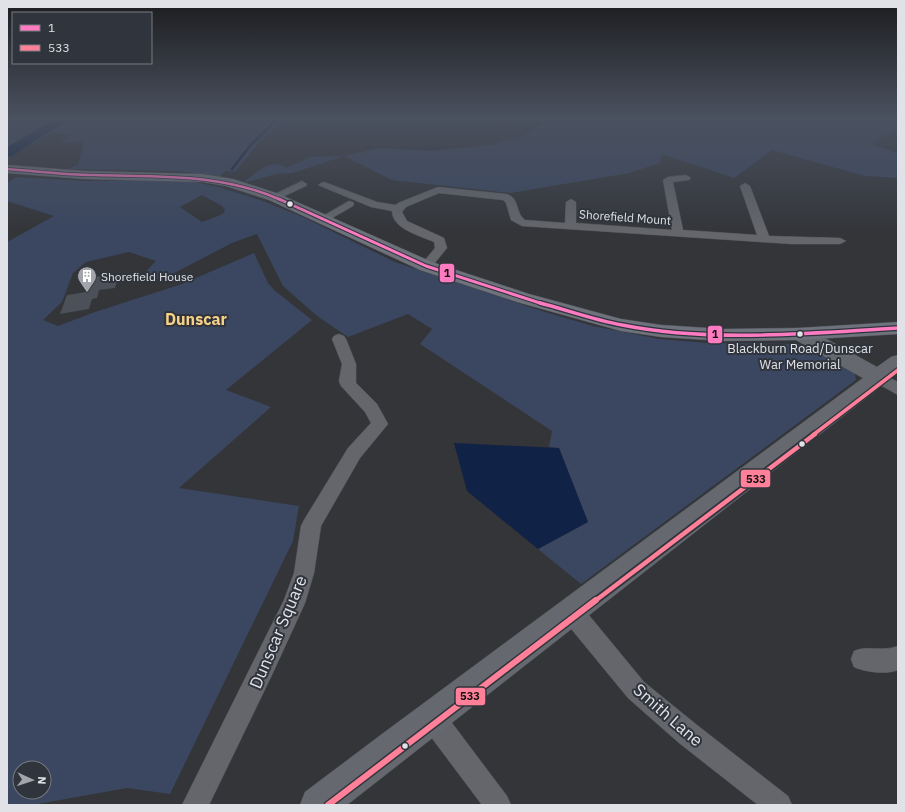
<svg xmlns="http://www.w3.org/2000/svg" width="905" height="812" font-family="'IBM Plex Sans',sans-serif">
  <rect width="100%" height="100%" fill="#333539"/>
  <g fill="#3b4760" fill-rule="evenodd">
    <path d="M7 119H287L259 142 235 172 225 171 220 176 175 171 66 169 78 165 84 141 60 143 72 134 52 133 7 158Z"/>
    <path d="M552 119H898V130L869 144 898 153V178L865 176 772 150 734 178 662 154 660 163 629 173 511 193 392 180 344 156 293 173 276 174 247 182 244 181C256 173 272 157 286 168L311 157 344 156 380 148 430 151 491 145 521 137Z"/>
    <path d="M16 177 84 181 163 180 194 182 218 187 260 200 303 217 395 262 545 312 593 326 659 339 707 343 804 344 855 372 856 380 581 584 538 549 588 522 559 448 549 447 552 431 420 344 432 329 408 314 348 337 317 316 283 286 257 234 232 243 163 279H152L146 271 156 261 129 252 86 262 73 273 62 302 43 320 58 326 95 312 182 284 254 253 268 283 274 290 312 320 226 390 271 407 179 488 299 506 293 541 170 794 127 788 32 805H7V242L54 216 7 201V183ZM202 195 222 206 225 210 223 214 202 222 180 207ZM20 768H44V792H20Z"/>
  </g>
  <path fill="#102246" d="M454 443 559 448 588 522 538 549 467 491Z"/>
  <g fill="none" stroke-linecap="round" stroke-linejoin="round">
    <path stroke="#102246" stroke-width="2.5" d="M232 169 250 146 277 119"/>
    <path fill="#102246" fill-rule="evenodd" d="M56 119H70L12 156 7 157V147Z"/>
  </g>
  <path fill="#4b5059" d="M119 275 115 288 99 290 97 298 92 299 89 309 60 314 67 295 86 292 91 277Z"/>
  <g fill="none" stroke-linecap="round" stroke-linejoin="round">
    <g stroke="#4f5154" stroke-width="1">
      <g id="street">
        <path d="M686 175 691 178 689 180 673 182 683 230 757 235 740 186 745 183 750 186 769 236 840 238 846 241 840 244H791L522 226 511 220 506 203 503 200 439 193 406 207 402 212 407 221 444 238 447 248 430 269 426 270 420 266 435 248 434 242C421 236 392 229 392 211L371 207 318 185 323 182 327 183 377 202 396 205 398 203 438 187 506 194C520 197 515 213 525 220L565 223 566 202 571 199 576 202V223L672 230 663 180 668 177Z"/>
        <path d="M302 181 307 184 306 186 278 199H270L269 197Z"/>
        <path d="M349 201 353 202 354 204 353 206 327 221H319L318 219Z"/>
        <path d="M339 334 344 336 346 339 356 364V383L377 404 388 424 360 458 321 526 314 573 305 603 271 677 209 805H182L284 600 294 573 301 526 304 520 348 448 371 423 365 412 341 386 339 381 342 364 332 339 334 336Z"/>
        <path d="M878 372 898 382V395L873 381 870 377 873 373Z"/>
        <path d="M571 600 579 603 644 682 697 725 788 796 792 805H758L679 743 628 698 563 619 560 611 563 603Z"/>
        <path d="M898 646V670C886 675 865 672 854 667L851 659 854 651C868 645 883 652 898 646Z"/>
        <path d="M431 704 440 707 507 796 511 805H482L422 725 419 716 422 707Z"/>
      </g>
    </g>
    <g stroke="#4f5154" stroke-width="1">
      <path id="secondary" d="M798 328 821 336 877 367 891 357 898 355V373L347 805H300L305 792 378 737 863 378C851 371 793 340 788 334L791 330Z"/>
    </g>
    <g stroke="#4f5154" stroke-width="1">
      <path id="highway" d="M7 165 84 171 202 174 233 179 279 194 432 262 529 294 621 319 661 325 724 329 798 328 898 322V334L798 340 724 341 661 337 621 331 517 302 420 270 269 200 226 186 202 182 84 179 7 173Z"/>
    </g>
    <use href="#street" fill="#64666b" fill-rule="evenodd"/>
    <use href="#secondary" fill="#65696f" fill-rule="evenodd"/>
    <use href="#highway" fill="#6d727c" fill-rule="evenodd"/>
    <g stroke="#30343c" stroke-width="4">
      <path id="bus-1-far2" d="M7 169C36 171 66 175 95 175 160 177 221 173 281 200"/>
    </g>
    <g stroke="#30343c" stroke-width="5">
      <path id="bus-1-far1" d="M279 199 426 266 543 304"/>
    </g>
    <g stroke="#30343c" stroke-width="6">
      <path id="bus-1" d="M540 303C567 310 594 320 622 325 712 343 807 333 898 328"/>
    </g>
    <g stroke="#30343c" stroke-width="6">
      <path id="bus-2-far2" d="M813 435 898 370"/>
    </g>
    <g stroke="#30343c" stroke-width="8">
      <path id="bus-2-far1" d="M595 601 815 434"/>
    </g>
    <g stroke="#30343c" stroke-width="9">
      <path id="bus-2" d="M328 805 596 600"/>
    </g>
    <use href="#bus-1-far2" stroke="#fe7ac1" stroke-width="2.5"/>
    <use href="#bus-1-far1" stroke="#fe7ac1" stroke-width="3"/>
    <use href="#bus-1" stroke="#fe7ac1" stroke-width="3.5"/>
    <use href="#bus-2-far2" stroke="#ff8098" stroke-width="3.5"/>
    <use href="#bus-2-far1" stroke="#ff8098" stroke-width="4.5"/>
    <use href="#bus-2" stroke="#ff8098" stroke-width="6"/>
  </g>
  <linearGradient id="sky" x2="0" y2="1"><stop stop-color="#1c1d1f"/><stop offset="0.51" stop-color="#4a515f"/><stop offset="1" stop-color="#4a515f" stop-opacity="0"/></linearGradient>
  <rect width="905" height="232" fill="url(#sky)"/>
  <defs>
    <g id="building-pin" transform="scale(1)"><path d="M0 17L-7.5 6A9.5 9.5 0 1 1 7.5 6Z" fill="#a3a5aa" stroke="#30343c"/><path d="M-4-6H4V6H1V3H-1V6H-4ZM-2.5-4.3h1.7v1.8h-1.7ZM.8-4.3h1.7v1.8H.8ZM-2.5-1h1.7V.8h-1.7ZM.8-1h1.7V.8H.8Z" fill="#fff"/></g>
  </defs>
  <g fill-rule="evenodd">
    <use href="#building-pin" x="87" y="276"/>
  </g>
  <g fill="#e0e2e7" stroke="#30343c" stroke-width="1.5">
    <circle cx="290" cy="204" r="3.5"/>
    <circle cx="800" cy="334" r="3.5"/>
    <circle cx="802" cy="444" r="3.5"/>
    <circle cx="405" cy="746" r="3.5"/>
  </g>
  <g text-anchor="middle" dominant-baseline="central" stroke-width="4" stroke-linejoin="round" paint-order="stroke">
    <g font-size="12" fill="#e0e2e7" stroke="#30343c">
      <text transform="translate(625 217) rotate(4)">Shorefield Mount</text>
    </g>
    <g font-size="12" fill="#e0e2e7" stroke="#30343c" text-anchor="start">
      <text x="101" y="276">Shorefield House</text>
    </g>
    <g font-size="13" fill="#e0e2e7" stroke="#30343c">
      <text x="800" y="348">Blackburn Road/Dunscar<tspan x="800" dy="16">War Memorial</tspan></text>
    </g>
    <g font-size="16" font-weight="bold" fill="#f7d189" stroke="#30343c">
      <text x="196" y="319">Dunscar</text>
    </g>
    <g font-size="17" fill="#e0e2e7" stroke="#30343c">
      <text transform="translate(278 632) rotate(-67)">Dunscar Square</text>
      <text transform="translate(668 715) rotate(41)">Smith Lane</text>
    </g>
  </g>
  <g stroke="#30343c" stroke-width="1.5">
    <rect x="439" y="263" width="16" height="20" rx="4" fill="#fe7ac1"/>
    <rect x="707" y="325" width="16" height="19" rx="4" fill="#fe7ac1"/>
    <rect x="740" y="469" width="31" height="19" rx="4" fill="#ff8098"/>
    <rect x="455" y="687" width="31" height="19" rx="4" fill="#ff8098"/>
  </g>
  <g font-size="11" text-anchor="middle" font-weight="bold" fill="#111">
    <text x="447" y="277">1</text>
    <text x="715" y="338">1</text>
    <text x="756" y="483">533</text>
    <text x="470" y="700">533</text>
  </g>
  <rect width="905" height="812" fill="none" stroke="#e0e2e7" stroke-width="16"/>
  <rect x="12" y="12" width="140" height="52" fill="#30343c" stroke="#767a80"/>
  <rect x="20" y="25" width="20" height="6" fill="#fe7ac1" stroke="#767a80"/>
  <text x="48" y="32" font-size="12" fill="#e0e2e7">1</text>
  <rect x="20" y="45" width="20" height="6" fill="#ff8098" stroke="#767a80"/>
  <text x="48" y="52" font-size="12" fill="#e0e2e7">533</text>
  <g transform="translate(32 780) rotate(93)"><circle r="19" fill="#30343c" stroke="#767a80"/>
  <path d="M0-3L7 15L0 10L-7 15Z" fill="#a3a5aa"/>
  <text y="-6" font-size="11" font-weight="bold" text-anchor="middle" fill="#e0e2e7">N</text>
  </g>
</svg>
